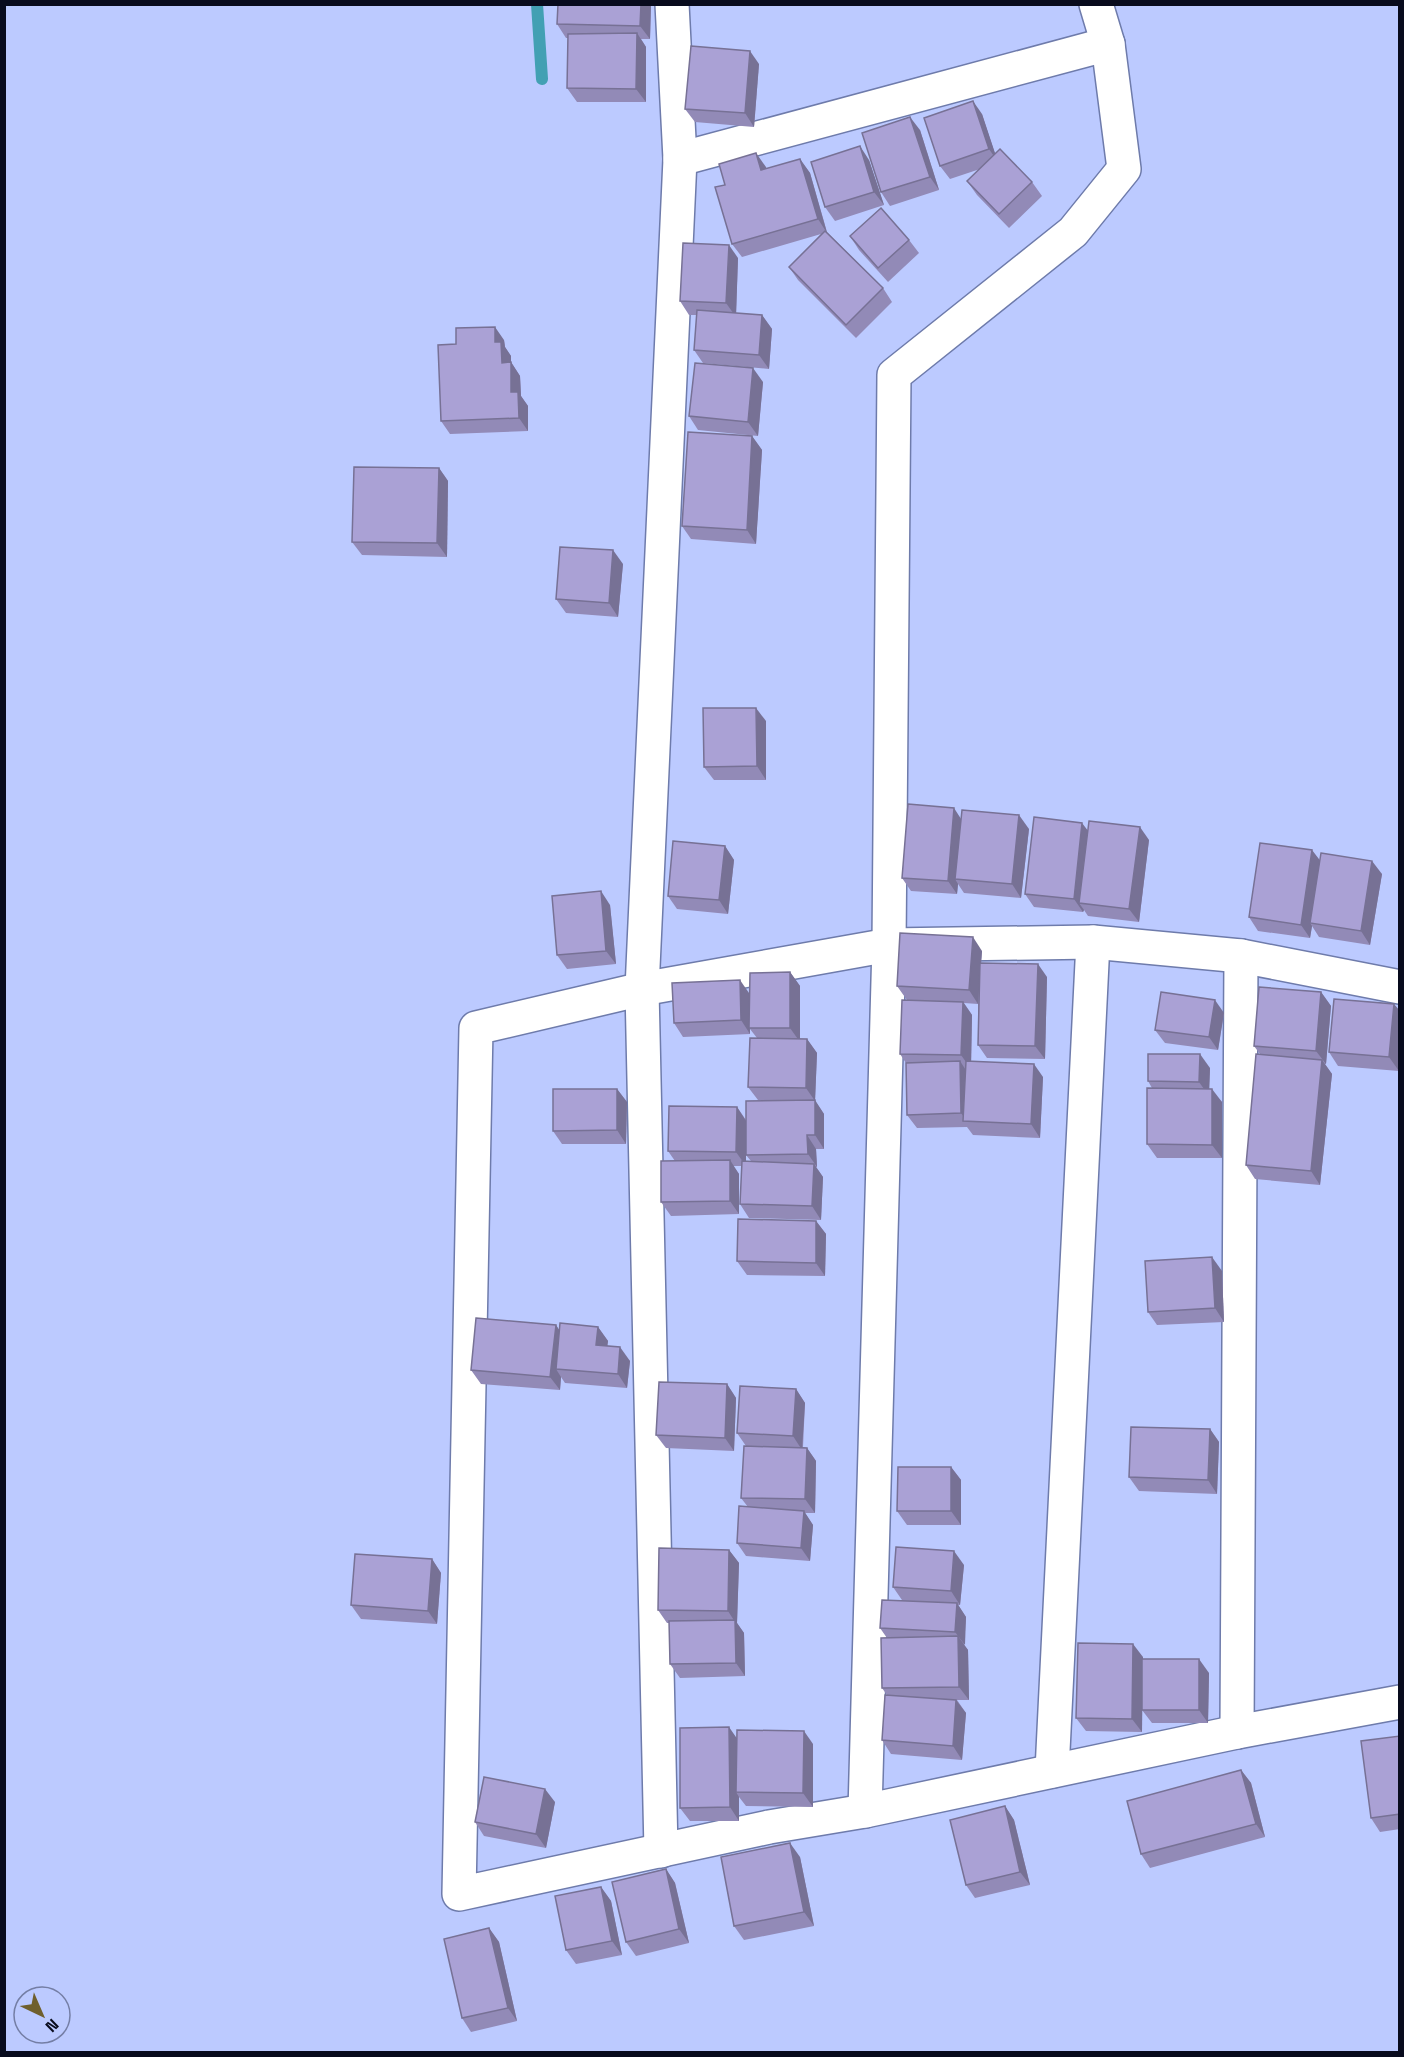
<svg xmlns="http://www.w3.org/2000/svg" width="1404" height="2057" font-family="'Space Grotesk',sans-serif">
  <rect width="100%" height="100%" fill="#bccaff"/>
  <g fill="none" stroke-linecap="round" stroke-linejoin="round">
    <path stroke="#42a0b3" stroke-width="12" d="M537 4 542 79"/>
    <g stroke="#6e7bab" stroke-width="36">
      <g id="minor">
        <path d="M680 159 1108 44"/>
        <path d="M1400 987 1241 956 1093 942 889 945 642 989 476 1028 459 1894 769 1827 865 1811 1237 1732 1400 1702"/>
        <path d="M1237 1732 1241 956"/>
        <path d="M1052 1771 1093 942"/>
        <path d="M865 1811 889 945 894 375 1073 232 1124 169 1108 44 1096 4"/>
        <path d="M661 1851 642 989 680 159 672 4"/>
      </g>
    </g>
    <use href="#minor" stroke="#fff" stroke-width="33"/>
  </g>
  <g fill="#928ab7" fill-rule="evenodd">
    <path d="M651 4 650 39H641L646 47V102H577L567 88 568 38H566L557 24Z"/>
    <path d="M759 64 754 127 695 122 685 109Z"/>
    <path d="M982 114 995 154 1032 182 1042 196 1009 228 977 195 967 181 980 169 950 179 940 166Z"/>
    <path d="M920 130 939 190 890 206 881 192Z"/>
    <path d="M756 153 766 169 800 159 810 173 827 232 883 288 892 302 856 338 798 280 789 267 821 234 742 257 732 244 725 185Z"/>
    <path d="M869 160 884 205 835 221 825 207Z"/>
    <path d="M850 236 909 240 919 253 888 282 859 250Z"/>
    <path d="M738 258 736 313 762 315 772 329 769 369 703 363 694 350 697 315H689L680 301Z"/>
    <path d="M504 340 505 347 511 356V362L520 376 521 396 528 406V431L450 434 441 421 456 344Z"/>
    <path d="M763 382 758 436 698 430 689 416Z"/>
    <path d="M752 436 762 450 756 544 691 539 682 526Z"/>
    <path d="M439 468 448 481 447 557 362 555 352 542Z"/>
    <path d="M623 564 618 617 566 613 556 599Z"/>
    <path d="M766 721V780H714L704 767Z"/>
    <path d="M961 819 1029 829 1021 898 964 893 958 884 957 894 911 891 902 878Z"/>
    <path d="M1088 830 1149 840 1139 922 1088 916 1084 910 1083 912 1034 907 1025 894Z"/>
    <path d="M725 846 734 860 728 914 677 909 668 896Z"/>
    <path d="M1320 861 1382 874 1370 945 1319 937 1312 926 1310 938 1258 931 1249 917Z"/>
    <path d="M610 905 616 964 567 969 557 955Z"/>
    <path d="M982 951 981 963 1047 977 1045 1059 987 1058 978 1045V1004L964 1003 972 1015 971 1061 1043 1077 1040 1138 973 1135 967 1127 917 1128 907 1115 906 1063 900 1054 921 1001 907 1000 897 986Z"/>
    <path d="M790 972 800 986V1039H807L817 1053 815 1101 824 1114V1149H816L817 1167H816L823 1177 821 1220 749 1218 740 1204 742 1166H733L739 1174V1214L671 1216 661 1202 675 1161 668 1151 737 1107 746 1120 787 1101 758 1100 748 1087 757 1038 750 1029V1034L683 1037 674 1023 749 993 750 1006ZM746 1133V1155L751 1161H746Z"/>
    <path d="M1321 992 1331 1006 1326 1064H1325L1332 1074 1320 1185 1255 1179 1246 1165 1260 1054 1254 1046Z"/>
    <path d="M1400 1011 1399 1071 1338 1066 1329 1052Z"/>
    <path d="M1224 1013 1218 1050 1165 1043 1155 1030Z"/>
    <path d="M1210 1068 1209 1089 1222 1102V1158H1157L1147 1144 1152 1088 1148 1081Z"/>
    <path d="M617 1089 627 1102 626 1144H562L553 1131Z"/>
    <path d="M816 1221 826 1234 825 1276 747 1275 737 1261Z"/>
    <path d="M1222 1271 1224 1322 1157 1325 1148 1312Z"/>
    <path d="M556 1325 559 1330 598 1327 608 1341 607 1346 630 1361 627 1388 565 1383 561 1377 560 1390 481 1384 471 1370Z"/>
    <path d="M727 1384 736 1398 734 1451 666 1448 656 1435Z"/>
    <path d="M796 1389 805 1403 803 1447 807 1448 816 1461 815 1513H805L813 1525 810 1561 746 1556 737 1543 748 1507 741 1498 746 1446 737 1433Z"/>
    <path d="M1210 1429 1219 1442 1217 1494 1139 1491 1129 1477Z"/>
    <path d="M951 1467 961 1480V1525H907L897 1511Z"/>
    <path d="M729 1550 739 1563 737 1623 744 1633 745 1676 680 1678 670 1664 669 1623H667L658 1610Z"/>
    <path d="M432 1559 441 1573 437 1624 361 1619 351 1605Z"/>
    <path d="M964 1565 960 1605H958L966 1617 964 1645 968 1650 969 1700H957L966 1713 962 1760 891 1754 882 1740 887 1695 882 1688 887 1638 880 1628 902 1600 893 1587Z"/>
    <path d="M1143 1657V1659L1209 1673 1208 1723H1152L1142 1710V1732L1086 1731 1076 1718Z"/>
    <path d="M1400 1736V1829L1380 1832 1371 1818Z"/>
    <path d="M737 1738 813 1744V1807L746 1806 739 1797V1821H690L680 1808Z"/>
    <path d="M1241 1770 1251 1783 1265 1837 1150 1868 1141 1854Z"/>
    <path d="M555 1802 546 1848 484 1836 475 1822Z"/>
    <path d="M1005 1806 1014 1820 1030 1885 975 1898 966 1885Z"/>
    <path d="M800 1857 814 1926 744 1940 734 1926Z"/>
    <path d="M666 1869 675 1883 689 1943 636 1956 626 1942Z"/>
    <path d="M601 1887 611 1901 622 1955 576 1964 566 1950Z"/>
    <path d="M489 1928 499 1942 517 2021 471 2032 462 2018Z"/>
  </g>
  <g fill="#777195">
    <path d="M641 4H651L650 39 640 26Z"/>
    <path d="M637 33 646 47V102L636 89Z"/>
    <path d="M750 51 759 64 754 127 745 113Z"/>
    <path d="M973 101 982 114 998 162 989 149Z"/>
    <path d="M910 117 920 130 939 190 930 177Z"/>
    <path d="M860 146 869 160 884 205 874 192Z"/>
    <path d="M756 153 766 167 771 184 761 170Z"/>
    <path d="M800 159 810 173 827 233 818 219Z"/>
    <path d="M729 245 738 258 736 317 726 303Z"/>
    <path d="M762 315 772 329 769 369 759 355Z"/>
    <path d="M495 327 504 340 505 347 511 356V362L520 376 521 396 528 406V431L519 418 495 342Z"/>
    <path d="M753 368 763 382 758 436 748 422Z"/>
    <path d="M752 436 762 450 756 544 747 530Z"/>
    <path d="M439 468 448 481 447 557 437 543Z"/>
    <path d="M613 550 623 564 618 617 609 603Z"/>
    <path d="M756 708 766 721V780L757 766Z"/>
    <path d="M954 808 963 822 955 879 958 884 957 894 948 881Z"/>
    <path d="M1019 815 1029 829 1021 898 1012 884Z"/>
    <path d="M1082 823 1092 836 1079 903 1084 910 1083 912 1074 899Z"/>
    <path d="M1140 827 1149 840 1139 922 1129 909Z"/>
    <path d="M725 846 734 860 728 914 719 900Z"/>
    <path d="M1312 850 1322 863 1310 923 1312 926 1310 938 1301 925Z"/>
    <path d="M1372 861 1382 874 1370 945 1361 931Z"/>
    <path d="M601 891 610 905 616 964 606 951Z"/>
    <path d="M973 937 982 951 978 1004 969 990Z"/>
    <path d="M1038 964 1047 977 1045 1059 1035 1046Z"/>
    <path d="M790 972 800 986V1042L790 1028Z"/>
    <path d="M740 980 749 993 750 1034 741 1020Z"/>
    <path d="M1321 992 1331 1006 1326 1064 1316 1051Z"/>
    <path d="M1215 1000 1224 1013 1218 1050 1209 1037Z"/>
    <path d="M963 1002 972 1015 971 1069 961 1055Z"/>
    <path d="M1394 1004 1400 1011 1399 1071 1389 1057Z"/>
    <path d="M807 1039 817 1053 815 1101 806 1088Z"/>
    <path d="M1200 1054 1210 1068 1209 1096 1199 1082Z"/>
    <path d="M1322 1060 1332 1074 1320 1185 1311 1171Z"/>
    <path d="M960 1061 969 1075 967 1121 961 1113Z"/>
    <path d="M1034 1064 1043 1077 1040 1138 1031 1124Z"/>
    <path d="M617 1089 627 1102 626 1144 617 1130Z"/>
    <path d="M1212 1089 1222 1102V1158L1212 1145Z"/>
    <path d="M815 1100 824 1114V1149L815 1135Z"/>
    <path d="M737 1107 746 1121V1166L736 1152Z"/>
    <path d="M807 1135 816 1149 817 1167 808 1154Z"/>
    <path d="M730 1160 739 1174V1214L730 1201Z"/>
    <path d="M814 1164 823 1177 821 1220 812 1206Z"/>
    <path d="M816 1221 826 1234 825 1276 816 1263Z"/>
    <path d="M1212 1257 1222 1271 1224 1322 1215 1308Z"/>
    <path d="M556 1325 565 1339 556 1369 561 1377 560 1390 550 1377Z"/>
    <path d="M598 1327 608 1341 606 1358 596 1345Z"/>
    <path d="M620 1347 630 1361 627 1388 618 1374Z"/>
    <path d="M727 1384 736 1398 734 1451 725 1438Z"/>
    <path d="M796 1389 805 1403 802 1450 793 1436Z"/>
    <path d="M1210 1429 1219 1442 1217 1494 1208 1480Z"/>
    <path d="M807 1448 816 1461 815 1513 805 1499Z"/>
    <path d="M951 1467 961 1480V1525L951 1511Z"/>
    <path d="M804 1511 813 1525 810 1561 801 1548Z"/>
    <path d="M729 1550 739 1563 737 1623 744 1633 745 1676 736 1663 735 1622 728 1611Z"/>
    <path d="M954 1551 964 1565 960 1605 951 1591Z"/>
    <path d="M432 1559 441 1573 437 1624 428 1611Z"/>
    <path d="M957 1603 966 1617 965 1645 955 1632Z"/>
    <path d="M958 1636 968 1650 969 1700 959 1687Z"/>
    <path d="M1133 1644 1143 1657 1142 1732 1132 1719Z"/>
    <path d="M1199 1659 1209 1673 1208 1723 1199 1710Z"/>
    <path d="M956 1700 966 1713 962 1760 953 1746Z"/>
    <path d="M729 1727 738 1740 736 1792 739 1797V1821L730 1807Z"/>
    <path d="M804 1731 813 1744V1807L803 1793Z"/>
    <path d="M1241 1770 1251 1783 1265 1837 1256 1824Z"/>
    <path d="M545 1789 555 1802 546 1848 536 1834Z"/>
    <path d="M1005 1806 1014 1820 1030 1885 1020 1872Z"/>
    <path d="M790 1843 800 1857 814 1926 804 1912Z"/>
    <path d="M666 1869 675 1883 689 1943 679 1929Z"/>
    <path d="M601 1887 611 1901 622 1955 612 1941Z"/>
    <path d="M489 1928 499 1942 517 2021 508 2008Z"/>
  </g>
  <g fill="#aaa1d5" stroke="#777195" stroke-width="1.5">
    <path d="M558 4H641L640 26 557 24Z"/>
    <path d="M637 33 636 89 567 88 568 34Z"/>
    <path d="M691 46 750 51 745 113 685 109Z"/>
    <path d="M973 101 989 149 940 166 924 118Z"/>
    <path d="M910 117 930 177 881 192 862 133Z"/>
    <path d="M860 146 874 192 825 207 811 162Z"/>
    <path d="M1000 149 1032 182 999 214 967 181Z"/>
    <path d="M756 153 761 170 800 159 818 219 732 244 715 187 725 185 719 164Z"/>
    <path d="M881 208 909 240 878 268 850 236Z"/>
    <path d="M825 231 883 288 846 325 789 267Z"/>
    <path d="M683 243 729 245 726 303 680 301Z"/>
    <path d="M697 310 762 315 759 355 694 350Z"/>
    <path d="M495 327V342H501L502 363 511 362V392H518L519 418 441 421 438 345 456 344V328Z"/>
    <path d="M695 363 753 368 748 422 689 416Z"/>
    <path d="M688 432 752 436 747 530 682 526Z"/>
    <path d="M354 467 439 468 437 543 352 542Z"/>
    <path d="M560 547 613 550 609 603 556 599Z"/>
    <path d="M703 708H756L757 766 704 767Z"/>
    <path d="M908 804 954 808 948 881 902 878Z"/>
    <path d="M962 810 1019 815 1012 884 955 879Z"/>
    <path d="M1034 817 1082 823 1074 899 1025 894Z"/>
    <path d="M1089 821 1140 827 1129 909 1079 903Z"/>
    <path d="M673 841 725 846 719 900 668 896Z"/>
    <path d="M1260 843 1312 850 1301 925 1249 917Z"/>
    <path d="M1321 853 1372 861 1361 931 1310 923Z"/>
    <path d="M601 891 606 951 557 955 552 896Z"/>
    <path d="M900 933 973 937 969 990 897 986Z"/>
    <path d="M980 963 1038 964 1035 1046 978 1045Z"/>
    <path d="M790 972V1028H749L750 973Z"/>
    <path d="M740 980 741 1020 674 1023 672 983Z"/>
    <path d="M1259 987 1321 992 1316 1051 1254 1046Z"/>
    <path d="M1161 992 1215 1000 1209 1037 1155 1030Z"/>
    <path d="M1334 999 1394 1004 1389 1057 1329 1052Z"/>
    <path d="M902 1000 963 1002 961 1055 900 1054Z"/>
    <path d="M750 1038 807 1039 806 1088 748 1087Z"/>
    <path d="M1148 1054H1200L1199 1082 1148 1081Z"/>
    <path d="M1256 1054 1322 1060 1311 1171 1246 1165Z"/>
    <path d="M960 1061 961 1113 907 1115 906 1063Z"/>
    <path d="M966 1061 1034 1064 1031 1124 963 1121Z"/>
    <path d="M1147 1088 1212 1089V1145L1147 1144Z"/>
    <path d="M553 1089H617V1130L553 1131Z"/>
    <path d="M815 1100V1135H807L808 1154 746 1155V1101Z"/>
    <path d="M669 1106 737 1107 736 1152 668 1151Z"/>
    <path d="M730 1160V1201L661 1202V1161Z"/>
    <path d="M742 1161 814 1164 812 1206 740 1204Z"/>
    <path d="M738 1219 816 1221V1263L737 1261Z"/>
    <path d="M1212 1257 1215 1308 1148 1312 1145 1261Z"/>
    <path d="M476 1318 556 1325 550 1377 471 1370Z"/>
    <path d="M560 1323 598 1327 596 1345 620 1347 618 1374 556 1369Z"/>
    <path d="M659 1382 727 1384 725 1438 656 1435Z"/>
    <path d="M740 1386 796 1389 793 1436 737 1433Z"/>
    <path d="M1131 1427 1210 1429 1208 1480 1129 1477Z"/>
    <path d="M744 1446 807 1448 805 1499 741 1498Z"/>
    <path d="M898 1467H951V1511H897Z"/>
    <path d="M739 1506 804 1511 801 1548 737 1543Z"/>
    <path d="M896 1547 954 1551 951 1591 893 1587Z"/>
    <path d="M659 1548 729 1550 728 1611 658 1610Z"/>
    <path d="M355 1554 432 1559 428 1611 351 1605Z"/>
    <path d="M882 1600 957 1603 955 1632 880 1628Z"/>
    <path d="M735 1620 736 1663 670 1664 669 1621Z"/>
    <path d="M958 1636 959 1687 882 1688 881 1638Z"/>
    <path d="M1078 1643 1133 1644 1132 1719 1076 1718Z"/>
    <rect x="1142" y="1659" width="57" height="51"/>
    <path d="M885 1695 956 1700 953 1746 882 1740Z"/>
    <path d="M729 1727 730 1807 680 1808V1728Z"/>
    <path d="M737 1730 804 1731 803 1793 736 1792Z"/>
    <path d="M1400 1736V1814L1371 1818 1361 1741Z"/>
    <path d="M1241 1770 1256 1824 1141 1854 1127 1801Z"/>
    <path d="M484 1777 545 1789 536 1834 475 1822Z"/>
    <path d="M1005 1806 1020 1872 966 1885 950 1820Z"/>
    <path d="M790 1843 804 1912 734 1926 721 1857Z"/>
    <path d="M666 1869 679 1929 626 1942 612 1882Z"/>
    <path d="M601 1887 612 1941 566 1950 555 1896Z"/>
    <path d="M489 1928 508 2008 462 2018 444 1939Z"/>
  </g>
  <rect width="1404" height="2057" fill="none" stroke="#080b1d" stroke-width="12"/>
  <g transform="translate(42 2015) rotate(136)"><circle r="28" fill="#bccaff" stroke="#747ea5" stroke-width="1.5"/>
  <path d="M0-4.5L10 22L0 15L-10 22Z" fill="#6f5f2d"/>
  <text y="-9" font-size="16" font-weight="bold" text-anchor="middle" fill="#080b1d">N</text>
  </g>
</svg>
